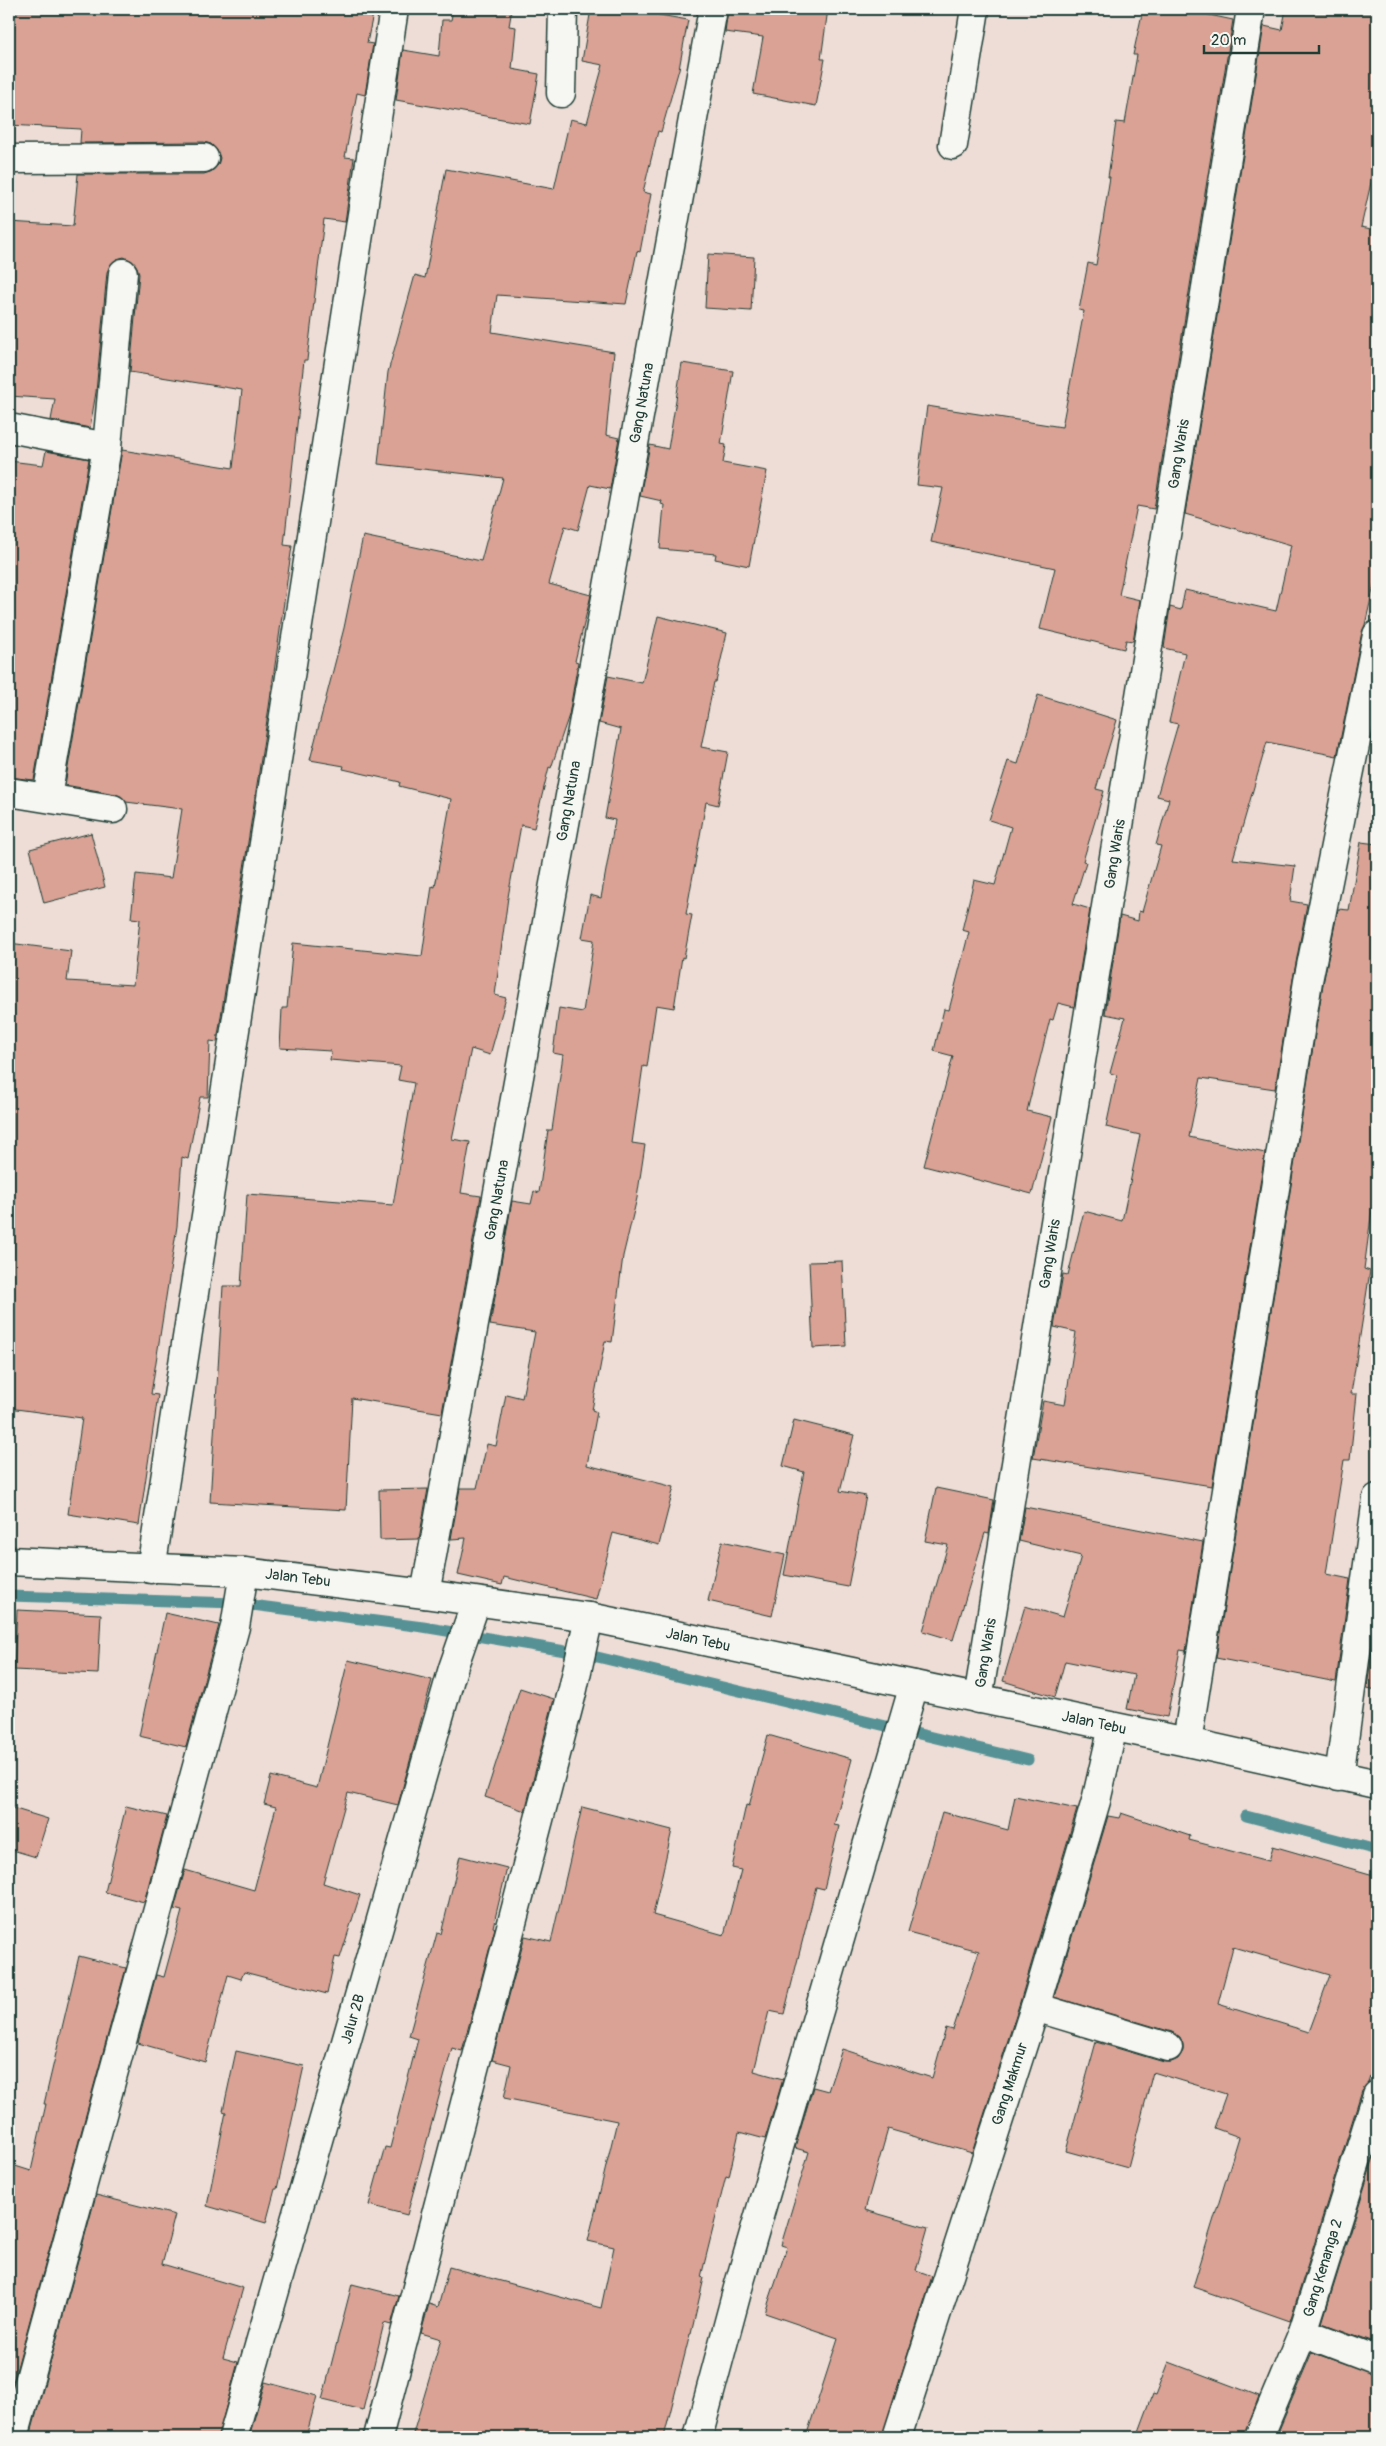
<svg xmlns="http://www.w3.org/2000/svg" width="1386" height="2446" font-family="Pangolin,sans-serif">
  <rect width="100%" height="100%" fill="#eeddd6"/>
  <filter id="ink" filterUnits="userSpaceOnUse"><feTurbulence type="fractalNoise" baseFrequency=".02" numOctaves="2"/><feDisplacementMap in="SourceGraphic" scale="10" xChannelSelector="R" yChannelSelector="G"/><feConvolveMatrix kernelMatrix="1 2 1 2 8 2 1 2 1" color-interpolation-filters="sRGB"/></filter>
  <g filter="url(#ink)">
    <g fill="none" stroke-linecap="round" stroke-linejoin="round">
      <g stroke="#569295" stroke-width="11">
        <path d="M9 1596 236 1603 423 1627 589 1655 1028 1760"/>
        <path d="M1246 1816 1377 1850"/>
      </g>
    </g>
    <g fill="#daa295" stroke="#1f3d34" fill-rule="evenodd">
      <path d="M9 9H344L373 14 367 43 373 44 365 95 357 93 345 157 354 158 345 222 324 219 307 360H304L284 545 292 546 269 707 217 1042 210 1041 208 1097H200L188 1159 182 1157 177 1226 151 1394 158 1395 139 1525 68 1514 82 1418 9 1408V943L71 951 67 981 133 985 140 919 131 918 136 874 171 878 182 809 126 802 116 794 65 785 122 450 233 468 242 390 130 372 139 274 137 267 132 261 124 257 117 259 111 264 107 272 96 392 90 428 51 420 55 399 9 396V222L73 226 78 174H204L212 171 218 165 220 158 217 150 211 144 204 142 80 143 81 129 9 125Z"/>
      <path d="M453 9H512L509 26 516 27 512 69 539 74 530 124 396 100 403 50 439 56 442 20H451Z"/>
      <path d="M591 9H626L688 20 679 69 661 132 658 131 643 192 651 194 640 252 637 251 626 304 497 295 492 332 614 352 606 435 619 438 610 489 590 485 578 530 565 526 549 584 591 595 575 661 578 662 569 715 551 768 549 767 534 828 521 825 508 897 495 995 506 998 490 1055 471 1049 452 1139 470 1142 461 1193 481 1196 442 1413 352 1398 346 1510 210 1502 223 1286H241L247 1194 393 1205 414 1083 398 1080 401 1066 330 1060 331 1051 280 1048 282 1008H287L293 943 422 956 432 886 435 887 451 799 399 786 400 782 343 769 344 766 310 760 344 628 363 536 481 561 503 478 378 464 388 372 415 275 425 278 446 169 554 189 570 119 587 123 603 65 582 61Z"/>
      <path d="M728 9H828L821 59H825L816 106 753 94 763 37 725 32Z"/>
      <path d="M1143 9H1181L1233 20 1154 509 1137 506 1119 595 1140 600 1133 641 1126 640 1124 649 1040 629 1055 568 931 542 943 488 917 485 927 406 1062 427 1084 311 1079 310 1088 263 1096 265 1110 177H1108L1116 122 1125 123 1137 55H1133Z"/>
      <path d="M1286 9H1358L1377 12V156L1361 227 1377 230V572L1365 625 1362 632 1337 756 1267 742 1233 859 1295 866 1290 901 1307 904 1293 979 1275 1089 1201 1078 1189 1137 1265 1153 1212 1486 1033 1458 1043 1401 1065 1405 1076 1332 1054 1327 1063 1274 1068 1275 1084 1211 1122 1221 1140 1135 1106 1127 1117 1075 1110 1073 1125 1018 1105 1014 1120 916 1138 921 1139 911 1142 912 1161 846 1156 845 1169 799 1157 796 1178 724 1169 722 1185 653 1164 648 1170 607 1181 610 1185 590 1276 611 1291 545 1185 514 1264 26 1282 30Z"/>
      <path d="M708 254 754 257 751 311 705 308Z"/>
      <path d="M682 363 733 371 721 444 726 445 723 463 767 471 749 566 715 559 716 554 660 549 664 505 661 504 662 501 640 496 650 445 668 449Z"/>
      <path d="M46 451 89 459 34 780 9 777V461L43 465Z"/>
      <path d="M658 616 727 633 716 682H714L701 747 728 752 718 805 706 802 686 914 692 915 684 958 682 957 674 1008 656 1005 647 1067 643 1066 632 1143 645 1145 637 1198 623 1256 612 1342 605 1341 592 1410 597 1412 587 1465 674 1487 659 1545 613 1533 596 1599 504 1577 502 1585 458 1575 466 1538 451 1539 460 1488H477L487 1444 496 1446 506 1394 522 1398 535 1332 490 1325 512 1201 531 1204 534 1191 539 1193 548 1130H552L563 1055 553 1053 559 1008 583 1012 594 940 582 938 590 895 601 898 615 820 605 818 621 729 599 723 608 676 642 683Z"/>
      <path d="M1038 695 1117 720 1096 789 1104 791 1083 861 1086 862 1073 904 1090 909 1074 1007 1058 1003 1053 1020 1050 1019 1027 1111 1052 1117 1032 1194 924 1166 953 1056 934 1051 944 1009 949 1010 969 932 962 930 974 880 995 885 1011 827 989 820 1008 761 1018 764Z"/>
      <path d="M91 833 105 887 44 903 30 849Z"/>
      <path d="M1361 842 1377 844V1202H1373L1364 1269 1370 1271 1351 1394H1357L1350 1460H1344L1326 1574 1350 1579 1336 1682 1216 1658 1323 984 1338 909 1349 910Z"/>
      <path d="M842 1261 846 1346 813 1348 809 1262Z"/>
      <path d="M794 1420 854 1435 840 1491 866 1496 848 1587 784 1575 804 1472 783 1466Z"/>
      <path d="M936 1488 994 1500 989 1534 985 1533 953 1640 923 1631 948 1545 925 1541Z"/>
      <path d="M428 1489 419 1539 380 1540 379 1490Z"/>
      <path d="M1025 1507 1203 1542 1186 1651 1180 1650 1167 1717 1127 1709 1134 1675 1065 1661 1055 1697 1003 1681 1025 1606 1063 1617 1081 1556 1019 1541Z"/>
      <path d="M722 1541 785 1555 772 1616 708 1601Z"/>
      <path d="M17 1610 101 1614 98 1674 14 1670Z"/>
      <path d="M1377 1612V1690L1367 1688Z"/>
      <path d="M165 1613 219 1625 186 1747 139 1736Z"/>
      <path d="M348 1660 432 1680 398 1805 348 1793 323 1883 360 1895 340 1958 335 1957 327 1994 244 1972 241 1979 228 1975 205 2062 138 2043 156 1975 164 1977 182 1911 174 1909 185 1870 254 1890 276 1807 264 1804 271 1776 317 1788Z"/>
      <path d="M520 1688 554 1699 525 1811 485 1797Z"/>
      <path d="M768 1735 852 1759 834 1825 839 1826 824 1889 816 1887 784 2014 769 2011 754 2071 783 2079 765 2139 739 2132 729 2177 726 2176 701 2277 704 2278 691 2334H690L664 2437H412L441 2339 421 2333 429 2304 438 2307 449 2267 601 2308 614 2247 588 2241 617 2121 504 2098 511 2065 492 2060 525 1936 551 1942 582 1807 672 1830 653 1915 724 1935 741 1870 732 1868 746 1805 749 1806Z"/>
      <path d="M1015 1796 1077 1809 1020 2002 972 2153 888 2129 865 2210 928 2228 916 2270 932 2276 882 2437H806L838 2338 765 2313 787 2247 781 2245 809 2152 795 2148 813 2087 828 2091 842 2049 932 2078 946 2028 953 2030 979 1951 908 1932 942 1812 1008 1830Z"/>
      <path d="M126 1806 167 1816 144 1902 105 1892Z"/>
      <path d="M9 1807 48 1819 36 1857 9 1849Z"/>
      <path d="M1121 1813 1190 1836 1189 1840 1269 1861 1273 1846 1377 1876V2054L1368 2083 1362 2090 1290 2321 1193 2287 1239 2137 1214 2128 1226 2094 1153 2072 1128 2168 1066 2151 1096 2042 1164 2062H1171L1178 2059 1183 2051V2044L1180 2037 1172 2032 1054 1997 1108 1816 1119 1818ZM1233 1947 1330 1975 1309 2032 1218 2004Z"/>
      <path d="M460 1856 507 1868 493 1927 495 1928 462 2051 452 2048 407 2215 369 2205 385 2147 390 2148 418 2039 409 2036 437 1933 441 1934Z"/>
      <path d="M79 1956 126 1968 9 2397V2164L31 2171 46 2104H44Z"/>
      <path d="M236 2051 304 2066 277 2189H275L266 2223 207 2206 226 2112 223 2111Z"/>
      <path d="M1374 2157 1377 2158V2343L1322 2323Z"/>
      <path d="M96 2195 175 2215 162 2264 243 2288 223 2358 238 2362 218 2437H30Z"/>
      <path d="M352 2284 399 2296 391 2325 384 2323 363 2410 322 2400Z"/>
      <path d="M1312 2352 1377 2375V2437H1276Z"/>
      <path d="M1169 2362 1259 2396 1244 2437H1137L1153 2394 1156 2395Z"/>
      <path d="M265 2382 317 2396 306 2437H249Z"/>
    </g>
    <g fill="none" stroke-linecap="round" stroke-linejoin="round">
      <g stroke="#1f3d34" stroke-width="31">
        <g id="street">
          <path d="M561 93 563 9"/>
          <path d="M953 145 975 9"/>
          <path d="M9 159 204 158"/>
          <path d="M9 428 107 447"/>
          <path d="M9 792 113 809"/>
          <path d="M47 797 107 447 123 273"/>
          <path d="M9 1561 244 1572 425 1594 589 1617 1187 1742 1377 1784"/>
          <path d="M151 1569 394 9"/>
          <path d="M425 1594 713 9"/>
          <path d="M978 1699 1251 9"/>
          <path d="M1187 1742 1308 981 1377 635"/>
          <path d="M1339 1777 1377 1498"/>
          <path d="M1035 2007 1168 2047"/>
          <path d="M1303 2332 1377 2360"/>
          <path d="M14 2437 235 1627 244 1572"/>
          <path d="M233 2437 453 1668 476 1602"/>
          <path d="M378 2437 573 1689 589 1617"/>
          <path d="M698 2437 738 2288 914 1685"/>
          <path d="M897 2437 1035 2007 1096 1801 1113 1727"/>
          <path d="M1259 2437 1303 2332 1377 2095"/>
        </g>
      </g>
      <use href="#street" stroke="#f6f6f2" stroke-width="28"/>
    </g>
  </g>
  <g text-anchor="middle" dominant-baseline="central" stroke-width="4" stroke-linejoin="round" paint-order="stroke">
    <g font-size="15" fill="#1f3d34" stroke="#f6f6f2">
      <text transform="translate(642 403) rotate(-80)">Gang Natuna</text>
      <text transform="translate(1179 454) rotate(-81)">Gang Waris</text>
      <text transform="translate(569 801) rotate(-80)">Gang Natuna</text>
      <text transform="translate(1115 854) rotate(-81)">Gang Waris</text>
      <text transform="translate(497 1200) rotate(-80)">Gang Natuna</text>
      <text transform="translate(1050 1254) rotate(-81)">Gang Waris</text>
      <text transform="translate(298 1578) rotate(7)">Jalan Tebu</text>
      <text transform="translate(698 1640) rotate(12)">Jalan Tebu</text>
      <text transform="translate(986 1653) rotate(-81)">Gang Waris</text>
      <text transform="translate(1094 1723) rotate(12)">Jalan Tebu</text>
      <text transform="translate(353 2019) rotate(-74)">Jalur 2B</text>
      <text transform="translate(1010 2084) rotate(-72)">Gang Makmur</text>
      <text transform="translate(1323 2268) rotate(-73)">Gang Kenanga 2</text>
    </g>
  </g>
  <rect width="1386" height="2446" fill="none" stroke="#f6f6f2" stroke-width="30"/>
  <rect x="15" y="15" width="1356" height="2416" fill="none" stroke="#1f3d34" stroke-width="2" filter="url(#ink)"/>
  <path d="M1204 45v8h115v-8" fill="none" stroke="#1f3d34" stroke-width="2.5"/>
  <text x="1211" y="45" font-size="15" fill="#1f3d34" stroke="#f6f6f2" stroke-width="4" paint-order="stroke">20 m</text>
</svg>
